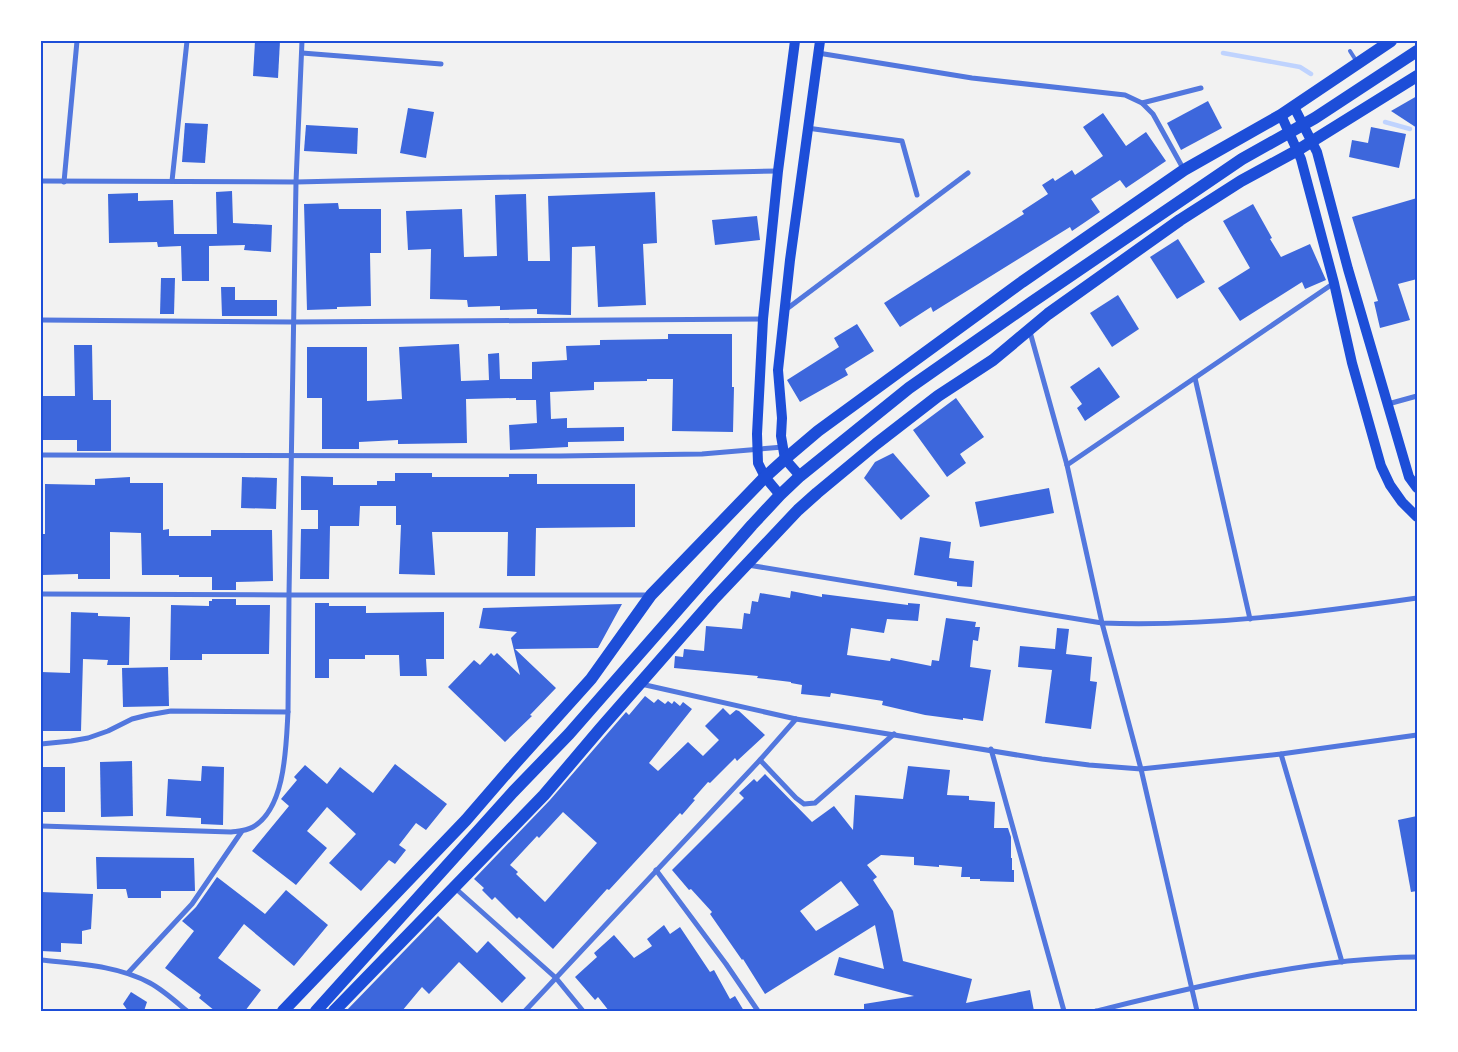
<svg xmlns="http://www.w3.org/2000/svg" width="1458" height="1052" font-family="Figtree,sans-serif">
  <rect width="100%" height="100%" fill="#f2f2f2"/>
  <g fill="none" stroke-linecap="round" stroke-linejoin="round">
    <g stroke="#bfd3fe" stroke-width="4.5">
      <path d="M1223 53 1300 67 1311 74"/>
      <path d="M1385 122 1410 129"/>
    </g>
  </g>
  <g fill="#3d67dc" fill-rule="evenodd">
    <path d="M255 41H280L278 78 253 76Z"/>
    <path d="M1417 96V128L1391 111Z"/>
    <path d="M1208 101 1222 128 1181 150 1167 123Z"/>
    <path d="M408 108 434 112 426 158 400 153Z"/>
    <path d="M1103 113 1126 146 1146 132 1166 161 1126 188 1120 180 1091 199 1100 212 1072 231 1070 227 933 312 931 307 900 327 884 303 1024 214 1022 211 1048 194 1042 185 1053 178 1055 181 1072 170 1075 175 1103 156 1083 127Z"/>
    <path d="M185 123 208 124 205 163 182 162Z"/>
    <path d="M306 125 358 128 357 154 304 151Z"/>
    <path d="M1371 127 1406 134 1399 168 1349 157 1352 140 1368 143Z"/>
    <path d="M232 191 233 223 272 225 271 252 244 250 245 245 209 246V281H182L181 246 158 247 157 242 109 243 108 194 138 193V201L173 200 174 234H217L216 192Z"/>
    <path d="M655 192 657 243 643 244 646 305 598 307 595 246 572 247 571 315 537 314V309L500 310V306L468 307 467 300 430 299 431 249 408 250 406 211 462 209 464 257 497 256 495 195 526 194 528 261H550L548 196Z"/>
    <path d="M1417 198V279L1398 284 1410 320 1380 328 1374 302 1378 301 1352 217Z"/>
    <path d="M338 203 339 209H381V253H370L371 306 337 307V309L307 310 304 204Z"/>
    <path d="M1253 204 1272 238 1270 239 1281 257 1310 244 1326 280 1305 289 1302 282 1240 321 1218 288 1250 268 1223 221Z"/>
    <path d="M757 216 760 240 715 245 712 220Z"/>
    <path d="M1178 239 1205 282 1177 299 1150 257Z"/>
    <path d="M161 278H175L174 314H160Z"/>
    <path d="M221 287H235V300H277V316H222Z"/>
    <path d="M1118 295 1139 329 1112 347 1090 313Z"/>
    <path d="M857 324 874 351 845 369 848 375 800 402 787 380 839 347 834 338Z"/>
    <path d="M668 334H732V387H734L733 432 672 431 673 379H647V381L594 382V390L550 392 551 419 567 418V428L624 427V441L568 442V447L510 450 509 425 537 423 536 400H516V398L466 399 467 443 398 444V440L359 442V449H322V398H307V347H367V401L402 399 399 347 459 344 461 381 489 380 488 354 499 353 500 379H532V362L567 360 566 346 600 345V340L668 339Z"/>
    <path d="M74 345H92L93 400H111V451H77V440H42L43 396H75Z"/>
    <path d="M1099 367 1120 397 1085 421 1077 408 1082 404 1070 387Z"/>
    <path d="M956 398 984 437 960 454 966 463 947 477 913 430Z"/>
    <path d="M893 453 930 496 901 520 864 478 875 462Z"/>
    <path d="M395 473H432V477H509V474H537V484H635V527L536 528 535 576H507L508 532H432L435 575 399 574 401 525H396V506H360L359 526H330L329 579H300L301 529H318V510H301V476L333 477V485H377V481H395Z"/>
    <path d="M130 477V483H163V530L169 529V536H211V530H272L273 581 236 582V590H212V577H179V575H142L141 533 110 532V579H78V574L42 575 41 534H45V484L95 485V479Z"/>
    <path d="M242 477 277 478 276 509 241 508Z"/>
    <path d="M1049 488 1054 513 980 527 975 502Z"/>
    <path d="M920 537 951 542 949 558 974 561 972 587 957 586V582L914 575Z"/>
    <path d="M791 591 822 597V594L908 605V603L920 604 918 621 887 619 884 633 851 628 847 655 890 661 891 658 931 666 932 660 939 661 946 618 976 622 975 627H980L978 641 973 640 970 667 991 670 983 721 963 718V720L925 715 882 705 883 701 831 693 830 697 801 694 802 685 791 683V682L757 678 758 676 674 668 675 656 683 657 684 649 704 651 706 626 742 629 744 613 750 614 752 601 758 602 760 593 790 598Z"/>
    <path d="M212 599H236V605H270L269 654H202V660H170L171 605 209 606V601H212Z"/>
    <path d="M315 603H329V606H366V613L444 612V659H426L427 676H400L399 655H365V659H329V678H315Z"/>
    <path d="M622 604 598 648 515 649 556 688 530 715 532 716 505 742 448 687 474 660 480 665 491 653 494 656 497 653 520 675 511 638 517 632 479 628 483 608Z"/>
    <path d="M71 612 98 613V616L130 617 129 665H107L108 660 83 659 81 731H41V672L70 673Z"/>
    <path d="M1057 628 1069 629 1066 654 1092 657 1090 681 1097 682 1091 729 1045 723 1052 670 1018 667 1020 646 1055 649Z"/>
    <path d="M168 667 169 706 123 707 122 668Z"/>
    <path d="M645 696 654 703 658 699 665 704 668 701 672 704 674 701 680 706 683 702 692 709 649 763 658 771 688 742 703 756 719 740 705 726 723 708 730 715 736 710 739 711 765 735 737 761 735 758 710 783 708 782 693 799 695 800 682 815 680 813 609 890 607 889 553 949 519 917 517 919 495 897 492 900 482 890 484 888 474 879 550 800 626 712 629 715ZM563 812 597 843 545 902 516 874 518 872 510 865 537 836 539 838Z"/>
    <path d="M132 761 133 816 101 817 100 762Z"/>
    <path d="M395 764 447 804 426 830 416 823 399 845 406 850 395 864 389 860 361 891 329 863 356 834 327 807 307 831 327 848 296 885 252 851 289 806 281 799 297 780 294 777 305 765 327 784 340 767 373 793Z"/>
    <path d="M202 766 224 767 223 825 201 824V818L166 816 168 779 201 781Z"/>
    <path d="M908 766 950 770 947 795 969 796V800L995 802 994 828H1008L1011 837V858H1012V870H1014V882L980 881V879H970V877H961L962 867 939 865V867L914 865V857L881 855 867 865 877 877 873 880 893 911 903 961 972 979 966 1003 1030 990 1034 1011H864V1004L914 996 834 975 839 957 884 969 875 925 765 994 743 959 742 960 710 914 712 912 691 889 689 890 672 870 744 798 739 793 754 779 757 782 765 774 812 822 834 806 853 830 855 795 903 799ZM841 881 859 905 816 931 800 911Z"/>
    <rect x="41" y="767" width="24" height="45"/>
    <path d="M1417 816V891L1411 892 1398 820Z"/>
    <path d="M96 857 194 858 195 891H161V898H128L126 889H97Z"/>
    <path d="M217 877 265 914 286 890 328 925 294 966 244 924 218 958 261 990 245 1011H215L199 998 201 995 165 968 194 931 182 921 196 907Z"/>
    <path d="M41 892 93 894 91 929 82 931V944L61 943V952L41 951Z"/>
    <path d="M438 916 477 953 488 941 526 978 502 1003 459 962 429 994 422 987 402 1011H346Z"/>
    <path d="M664 925 670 934 680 927 710 972 714 970 730 999 735 996 744 1011H609L598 997 595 1000 575 977 597 957 594 953 614 935 634 958 652 946 647 939Z"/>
    <path d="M131 992 147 1002 144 1011H128L123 1004Z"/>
  </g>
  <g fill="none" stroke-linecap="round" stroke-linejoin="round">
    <path stroke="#5277de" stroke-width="4" d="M1350 51 1357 62"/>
    <g stroke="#5277de" stroke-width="5">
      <path d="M302 41 296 182 289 595H650"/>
      <path d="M302 53 441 64"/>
      <path d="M818 53 972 78 1125 95 1142 103 1153 114 1184 170"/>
      <path d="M1142 103 1201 88"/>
      <path d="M807 128 902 141 917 195"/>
      <path d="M41 181 296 182 778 171"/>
      <path d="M172 181 187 41"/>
      <path d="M64 182 77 41"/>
      <path d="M784 311 968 173"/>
      <path d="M41 320 294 322 763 319"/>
      <path d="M1030 332 1067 465 1102 623 1141 769 1197 1011"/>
      <path d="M1195 378 1250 619"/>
      <path d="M1388 404 1417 396"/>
      <path d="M41 455 560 456 702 454 783 447"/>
      <path d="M1067 465 1334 283"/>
      <path d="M748 565 1102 623C1208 627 1313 613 1417 598"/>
      <path d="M41 594 289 595 288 712 171 711 148 715 132 719 108 731 88 738 71 741 41 744"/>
      <path d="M641 684 796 719 1042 759 1089 765 1141 769 1281 754 1417 735"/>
      <path d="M991 749 1064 1011"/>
      <path d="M1281 754 1342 962"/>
      <path d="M760 760 796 798 804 804 815 803 894 734"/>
      <path d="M41 826 231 832C238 831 246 831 253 827 286 808 286 745 288 712"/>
      <path d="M656 870 726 964 758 1011"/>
      <path d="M455 888 556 978 583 1011"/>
      <path d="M41 960C77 964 117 965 150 983 163 990 175 1001 187 1011"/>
      <path d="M128 973 192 904 242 831"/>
      <path d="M525 1011 760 760 796 719"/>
      <path d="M1096 1011C1199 986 1310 958 1417 957"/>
    </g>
    <g stroke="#1d4ed8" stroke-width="10">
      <path d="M1294 107 1317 152 1348 269 1409 477 1417 488"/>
      <path d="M1281 115 1301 159 1334 283 1352 363 1381 466 1390 485 1402 502 1417 517"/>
      <path d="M800 476 785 459 781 436 782 418 778 370 790 260 820 41"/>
      <path d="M780 495 765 477 758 463 757 434 763 319 778 171 795 41"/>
    </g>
    <g stroke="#1d4ed8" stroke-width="12">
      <path d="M283 1011 466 820 511 768 591 679 651 595 765 477 785 459 818 431 1022 282 1184 170 1281 115 1391 41"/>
      <path d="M316 1011 513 792 569 734 752 525 780 495 800 476 909 388 1032 302 1242 159 1315 118 1417 51"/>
      <path d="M334 1011 544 795 600 729 713 600 798 510 817 493 876 444 938 396 993 360 1048 314 1180 220 1241 181 1298 150 1417 76"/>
    </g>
  </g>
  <rect width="1458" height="1052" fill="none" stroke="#ffffff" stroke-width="85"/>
  <rect x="42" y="42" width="1374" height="968" fill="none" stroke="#1d4ed8" stroke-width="2"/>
</svg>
